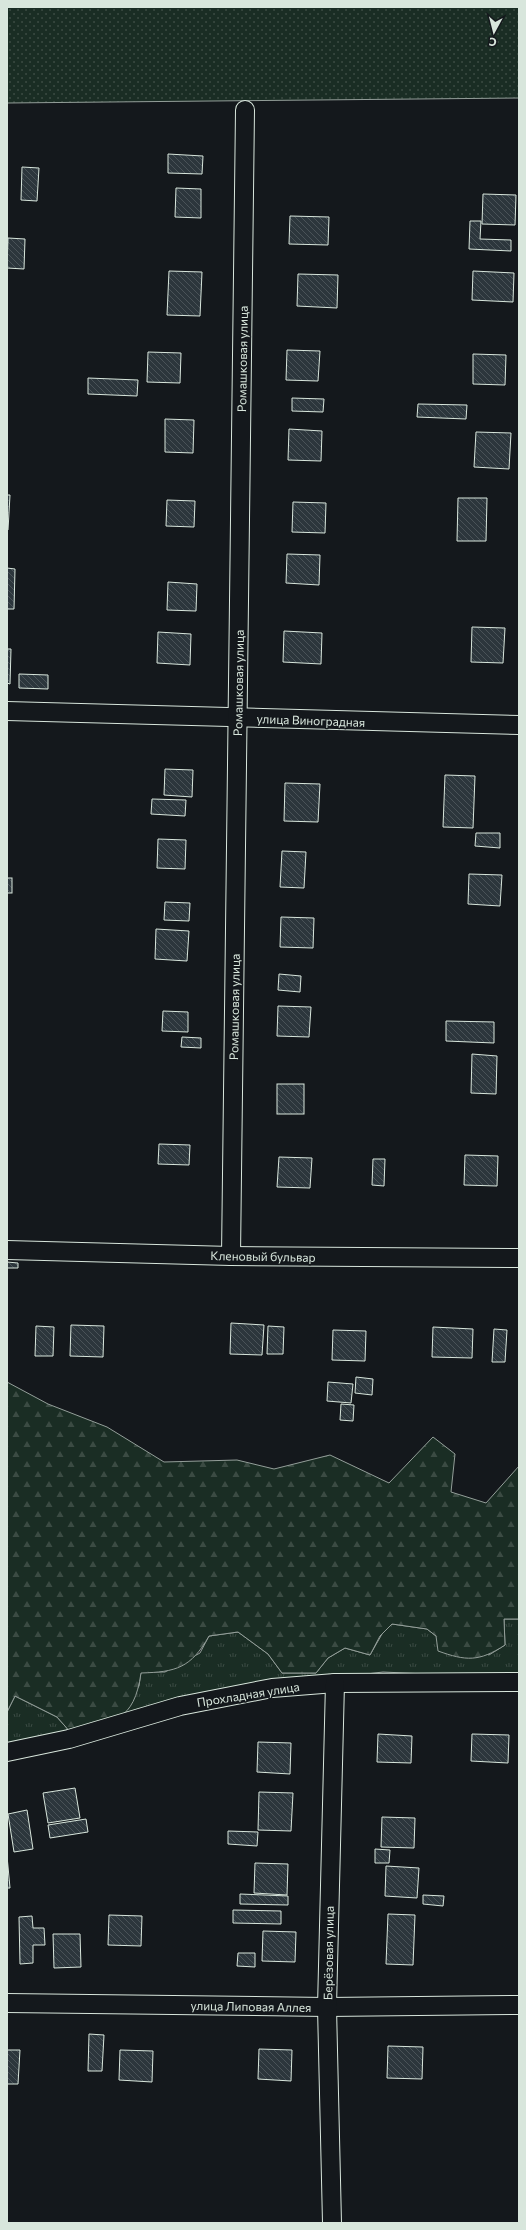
<svg xmlns="http://www.w3.org/2000/svg" width="526" height="2230" font-family="Commissioner,sans-serif">
  <defs>
    <pattern id="grass-tufts" width="24" height="20" patternUnits="userSpaceOnUse"><rect width="24" height="20" fill="#1a2d24"/><path d="M3 7l-1-3M5 7V3M7 7l1-3M15 17l-1-3M17 17v-4M19 17l1-3" fill="none" stroke="#3b4b43"/></pattern>
    <pattern id="forest-firs" width="22" height="20" patternUnits="userSpaceOnUse"><rect width="22" height="20" fill="#1a2d24"/><path d="M5 1l3.5 6h-7zM16 11l3.5 6h-7z" fill="#3b4b43"/></pattern>
    <pattern id="garden-dots" width="8" height="8" patternUnits="userSpaceOnUse"><rect width="8" height="8" fill="#1a2d24"/><path d="M2 2h.1M6 6h.1" fill="none" stroke="#3b4b43" stroke-width="1.8" stroke-linecap="round"/></pattern>
    <pattern id="building-back-hatch" width="6" height="6" patternUnits="userSpaceOnUse"><rect width="6" height="6" fill="#2c363c"/><path d="M-1 5l2 2M0 0l6 6M5-1l2 2" fill="none" stroke="#4a5358"/></pattern>
  </defs>
  <rect width="100%" height="100%" fill="#14181c"/>
  <g fill="url(#grass-tufts)" stroke="#939e99">
    <path d="M504 1619H519V1675H448L383 1672 333 1678 119 1719 139 1686 141 1672H165L200 1653 209 1636 238 1632 268 1654 282 1673H316L328 1658 345 1648 370 1655 382 1634 392 1624 427 1629 436 1636 489 1655 505 1645Z"/>
    <path d="M15 1696 57 1717 72 1734 7 1748V1712Z"/>
  </g>
  <path fill="url(#forest-firs)" stroke="#939e99" d="M7 1382 48 1404 107 1427 164 1462 237 1460 274 1469 330 1455 389 1483 433 1437 455 1454 451 1492 486 1503 519 1466V1619H504L505 1645C479 1662 466 1661 438 1651L436 1636 427 1629 392 1624 380 1636 370 1655 345 1648 328 1658 316 1673H282L268 1654 238 1632 209 1636C191 1668 176 1672 141 1673 134 1722 114 1721 72 1734L57 1717 15 1696 7 1712Z"/>
  <path fill="url(#garden-dots)" stroke="#939e99" d="M7 7H519V98L7 103Z"/>
  <g fill="url(#building-back-hatch)" stroke="#d8e6dc">
    <path d="M168 154 203 156 202 174 168 173Z"/>
    <path d="M22 167 39 168 37 201 21 200Z"/>
    <path d="M176 188 201 189V218L175 217Z"/>
    <path d="M483 194 516 195 515 225 482 224Z"/>
    <path d="M290 216 329 217 328 245 289 244Z"/>
    <path d="M470 221H481L480 239 511 240V251L469 249Z"/>
    <path d="M8 238 25 239 24 269 7 268Z"/>
    <path d="M169 271 202 272 200 316 167 315Z"/>
    <path d="M473 271 514 273 513 302 472 300Z"/>
    <path d="M298 274 338 275 337 308 297 306Z"/>
    <path d="M287 350 320 351 318 381 286 380Z"/>
    <path d="M148 352 181 353 180 383 147 382Z"/>
    <path d="M473 354 506 355 505 385 473 384Z"/>
    <path d="M88 378 138 380 137 396 88 394Z"/>
    <path d="M292 398 324 399 323 412 292 411Z"/>
    <path d="M418 404 467 405 466 419 417 417Z"/>
    <path d="M165 419 194 420 193 453 165 452Z"/>
    <path d="M289 429 322 431 321 461 288 460Z"/>
    <path d="M476 432 511 433 509 469 474 467Z"/>
    <path d="M7 495H10L8 530H7Z"/>
    <path d="M458 498H487L486 541H457Z"/>
    <path d="M167 500 195 501 194 527 166 526Z"/>
    <path d="M293 502 326 503 325 533 292 532Z"/>
    <path d="M287 554 320 555 319 585 286 583Z"/>
    <path d="M7 568 15 569 14 609H7Z"/>
    <path d="M168 582 197 584 196 611 167 610Z"/>
    <path d="M472 627 505 628 503 663 471 662Z"/>
    <path d="M284 631 322 633 321 664 283 662Z"/>
    <path d="M158 632 191 634 190 665 157 663Z"/>
    <path d="M7 649H11L10 684 7 683Z"/>
    <path d="M19 674 48 675V689L19 688Z"/>
    <path d="M165 769 193 770 192 797 164 795Z"/>
    <path d="M445 775 475 776 473 828 443 827Z"/>
    <path d="M285 783 320 784 318 822 284 821Z"/>
    <path d="M152 799 186 800 185 816 151 814Z"/>
    <path d="M476 833H500V848L475 846Z"/>
    <path d="M158 839 186 840 185 869 157 868Z"/>
    <path d="M282 851 306 852 304 888 280 887Z"/>
    <path d="M469 874 502 875 500 906 468 904Z"/>
    <rect x="7" y="878" width="5" height="15"/>
    <path d="M165 902 190 903 189 921 164 920Z"/>
    <path d="M281 917 314 918 313 948 280 947Z"/>
    <path d="M156 929 189 931 187 961 155 959Z"/>
    <path d="M279 974 301 976 300 992 278 990Z"/>
    <path d="M278 1006 311 1007 309 1037 277 1036Z"/>
    <path d="M163 1011 188 1012V1032L162 1031Z"/>
    <path d="M446 1021 494 1022V1043L446 1041Z"/>
    <path d="M182 1037 201 1038V1048L181 1047Z"/>
    <path d="M472 1054 497 1056 496 1094 471 1093Z"/>
    <rect x="277" y="1084" width="27" height="30"/>
    <path d="M159 1144 190 1145 189 1165 158 1164Z"/>
    <path d="M465 1155 498 1156 497 1186 464 1185Z"/>
    <path d="M279 1157 312 1158 310 1188 277 1187Z"/>
    <path d="M373 1159H385L384 1186 372 1185Z"/>
    <path d="M7 1262 18 1263V1268H7Z"/>
    <path d="M231 1323 264 1325 262 1355 230 1354Z"/>
    <path d="M71 1325 104 1326 103 1357 70 1356Z"/>
    <path d="M36 1326 54 1327 53 1356H35Z"/>
    <path d="M268 1326 284 1327 283 1354H267Z"/>
    <path d="M433 1327 473 1329 472 1358 432 1357Z"/>
    <path d="M494 1329 507 1330 505 1362H492Z"/>
    <path d="M333 1330 366 1331 365 1361 332 1360Z"/>
    <path d="M356 1377 373 1379 372 1395 355 1393Z"/>
    <path d="M328 1382 353 1384 351 1403 327 1401Z"/>
    <path d="M341 1404 354 1405 353 1421 340 1420Z"/>
    <path d="M378 1734 412 1736 411 1763 377 1762Z"/>
    <path d="M472 1734 509 1735 508 1763 471 1761Z"/>
    <path d="M258 1742 291 1743 290 1774 257 1772Z"/>
    <path d="M75 1788 80 1818 48 1823 43 1793Z"/>
    <path d="M259 1792 293 1793 291 1831 258 1830Z"/>
    <path d="M27 1810 33 1849 14 1852 8 1814Z"/>
    <path d="M382 1817 415 1818 414 1848 381 1847Z"/>
    <path d="M86 1819 88 1832 50 1838 48 1825Z"/>
    <path d="M228 1831 258 1832 257 1846 228 1844Z"/>
    <path d="M375 1849 390 1850 389 1863H375Z"/>
    <path d="M7 1856 10 1888H7Z"/>
    <path d="M255 1863 288 1864 287 1895 254 1893Z"/>
    <path d="M386 1866 419 1868 417 1898 385 1896Z"/>
    <path d="M240 1894 288 1896V1905L240 1904Z"/>
    <path d="M423 1895 444 1896 443 1906 423 1904Z"/>
    <path d="M233 1910 281 1911V1924L233 1923Z"/>
    <path d="M388 1914 415 1915 413 1965 386 1964Z"/>
    <path d="M109 1915 142 1916 141 1946 108 1945Z"/>
    <path d="M32 1916 33 1928H44L45 1945H33V1963L20 1964 19 1917Z"/>
    <path d="M263 1931 296 1932 295 1962 262 1961Z"/>
    <path d="M53 1934H80L81 1967 54 1968Z"/>
    <path d="M238 1953H255V1967L237 1966Z"/>
    <path d="M89 2034 104 2035 102 2071H88Z"/>
    <path d="M388 2046 423 2047 422 2079 387 2078Z"/>
    <path d="M259 2049 292 2050 291 2081 258 2079Z"/>
    <path d="M7 2050H20L18 2084H7Z"/>
    <path d="M120 2050 153 2051 152 2082 119 2080Z"/>
  </g>
  <g fill="none" stroke-linecap="round" stroke-linejoin="round">
    <g stroke="#d8e6dc" stroke-width="20">
      <g id="minor">
        <path d="M7 711 519 725"/>
        <path d="M7 1250 231 1256 519 1258"/>
        <path d="M231 1256 245 110"/>
        <path d="M7 1752 69 1739 180 1706 272 1688 335 1683 519 1682"/>
        <path d="M7 2003 327 2007 519 2005"/>
        <path d="M332 2223 327 2007 335 1683"/>
      </g>
    </g>
    <use href="#minor" stroke="#14181c" stroke-width="18"/>
  </g>
  <g text-anchor="middle" dominant-baseline="central" stroke-width="3" stroke-linejoin="round" paint-order="stroke">
    <g font-size="12" fill="#d8e6dc" stroke="#14181c">
      <text transform="translate(242 359) rotate(-89)">Ромашковая улица</text>
      <text transform="translate(238 683) rotate(-89)">Ромашковая улица</text>
      <text transform="translate(311 720) rotate(2)">улица Виноградная</text>
      <text transform="translate(234 1007) rotate(-89)">Ромашковая улица</text>
      <text transform="translate(263 1256) rotate(1)">Кленовый бульвар</text>
      <text transform="translate(248 1694) rotate(-9)">Прохладная улица</text>
      <text transform="translate(328 1953) rotate(-89)">Берёзовая улица</text>
      <text transform="translate(251 2006) rotate(1)">улица Липовая Аллея</text>
    </g>
  </g>
  <rect width="526" height="2230" fill="none" stroke="#d8e6dc" stroke-width="16"/>
  <g transform="translate(494 32) rotate(187)" stroke="#14181c" stroke-width="3" paint-order="stroke">
  <path d="M0-3L7 15L0 10L-7 15Z" fill="#d8e6dc"/>
  <text y="-6" font-size="11" font-weight="bold" text-anchor="middle" fill="#d8e6dc">С</text>
  </g>
</svg>
